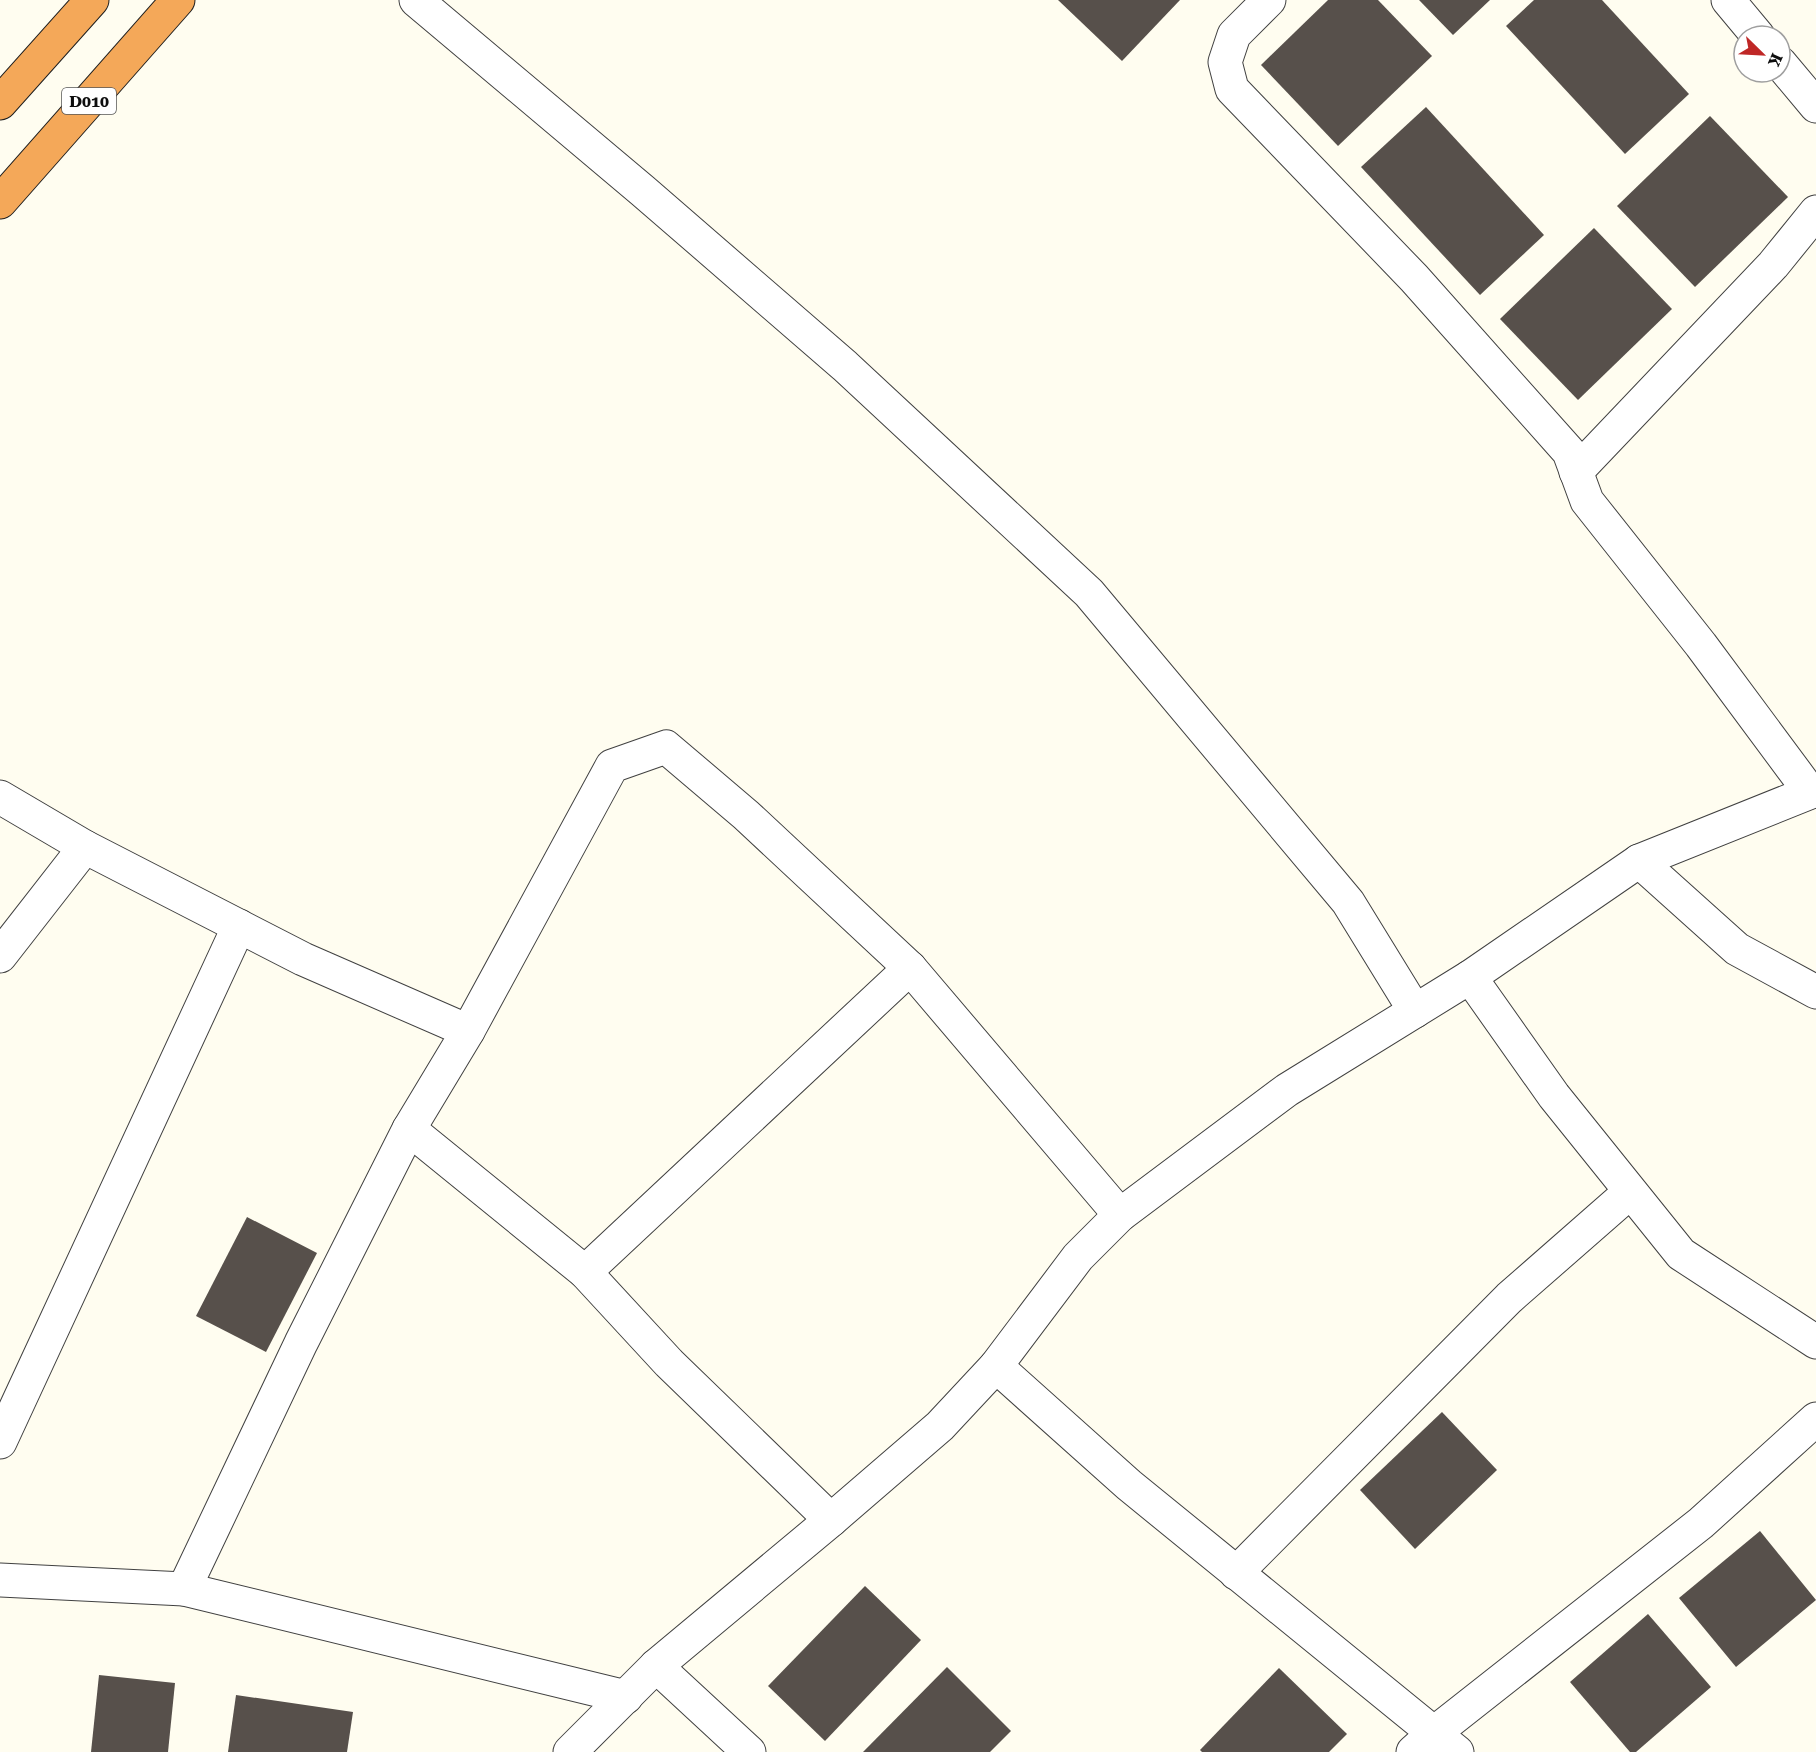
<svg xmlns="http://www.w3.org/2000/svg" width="1816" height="1752" font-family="'Roboto Serif',serif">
  <rect width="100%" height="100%" fill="#fffdf0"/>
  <g fill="#57504b">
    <path d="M1058 0H1180L1122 61Z"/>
    <path d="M1328 0H1378L1432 56 1338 146 1261 65Z"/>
    <path d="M1419 0H1490L1453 35Z"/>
    <path d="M1534 0H1602L1689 94 1625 154 1506 26Z"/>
    <path d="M1426 107 1544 235 1480 295 1361 167Z"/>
    <path d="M1710 116 1788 197 1695 287 1617 206Z"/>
    <path d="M1594 228 1672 309 1578 400 1500 319Z"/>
    <path d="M247 1217 317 1253 266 1352 196 1316Z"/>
    <path d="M1442 1412 1497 1470 1415 1549 1360 1490Z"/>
    <path d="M1760 1531 1816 1600 1736 1667 1679 1598Z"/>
    <path d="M865 1586 921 1640 825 1741 768 1686Z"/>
    <path d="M1648 1614 1711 1687 1636 1752H1630L1570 1682Z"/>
    <path d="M947 1667 1011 1731 990 1752H863Z"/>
    <path d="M1279 1668 1347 1734 1329 1752H1202L1200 1750Z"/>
    <path d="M99 1675 175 1683 168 1752H91Z"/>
    <path d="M236 1695 353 1712 347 1752H228Z"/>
  </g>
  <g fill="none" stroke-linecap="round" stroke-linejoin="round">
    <g stroke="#414141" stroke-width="35">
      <g id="minor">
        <path d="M416 0 643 191 845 366 1089 593 1348 902 1415 1011"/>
        <path d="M1269 0 1234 35 1225 62 1232 89 1414 278 1569 452 1587 501 1701 645 1810 792"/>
        <path d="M1728 0 1758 36"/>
        <path d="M1780 63 1816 106"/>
        <path d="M1576 472 1773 265 1816 212"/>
        <path d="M0 797 85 847 303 959 468 1031"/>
        <path d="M1639 861 1737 949 1816 992"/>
        <path d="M0 956 85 847"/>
        <path d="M1470 977 1639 861 1816 790"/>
        <path d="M409 1129 585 1272 669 1363 831 1520"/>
        <path d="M585 1272 910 968"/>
        <path d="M996 1366 1129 1485 1457 1752"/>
        <path d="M0 1442 239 926"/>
        <path d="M1236 1573 1509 1298 1630 1192"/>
        <path d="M0 1580 184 1589 301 1343 409 1129 468 1031 612 766 666 747 746 815 910 968 1120 1215"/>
        <path d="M184 1589 626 1697"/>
        <path d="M656 1666 749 1752"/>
        <path d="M570 1752 656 1666 831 1520 940 1426 996 1366 1078 1257 1120 1215 1287 1090 1470 977 1554 1096 1681 1254 1816 1342"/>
        <path d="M1413 1752 1433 1734 1701 1523 1816 1419"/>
      </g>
    </g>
    <g stroke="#1f1f1f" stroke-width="35">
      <g id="highway">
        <path d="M0 103 92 0"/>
        <path d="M0 202 178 0"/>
      </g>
    </g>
    <use href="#minor" stroke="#fff" stroke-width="33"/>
    <use href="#highway" stroke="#f4a859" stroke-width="33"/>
  </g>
  <g text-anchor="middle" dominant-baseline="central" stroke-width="6" stroke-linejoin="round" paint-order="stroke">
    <rect fill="#fff" stroke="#565656" stroke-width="1.5" x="62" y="88" width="54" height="26" rx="4.5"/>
    <g font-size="16" font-weight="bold" fill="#0e0e0e">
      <text x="89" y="101">D010</text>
    </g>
  </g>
  <g transform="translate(1762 54) rotate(114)"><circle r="28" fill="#ffffff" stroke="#9f9f9f" stroke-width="1.5"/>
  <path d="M0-4.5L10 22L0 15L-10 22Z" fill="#bf2726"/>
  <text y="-9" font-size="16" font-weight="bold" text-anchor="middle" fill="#0e0e0e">K</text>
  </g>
</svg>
